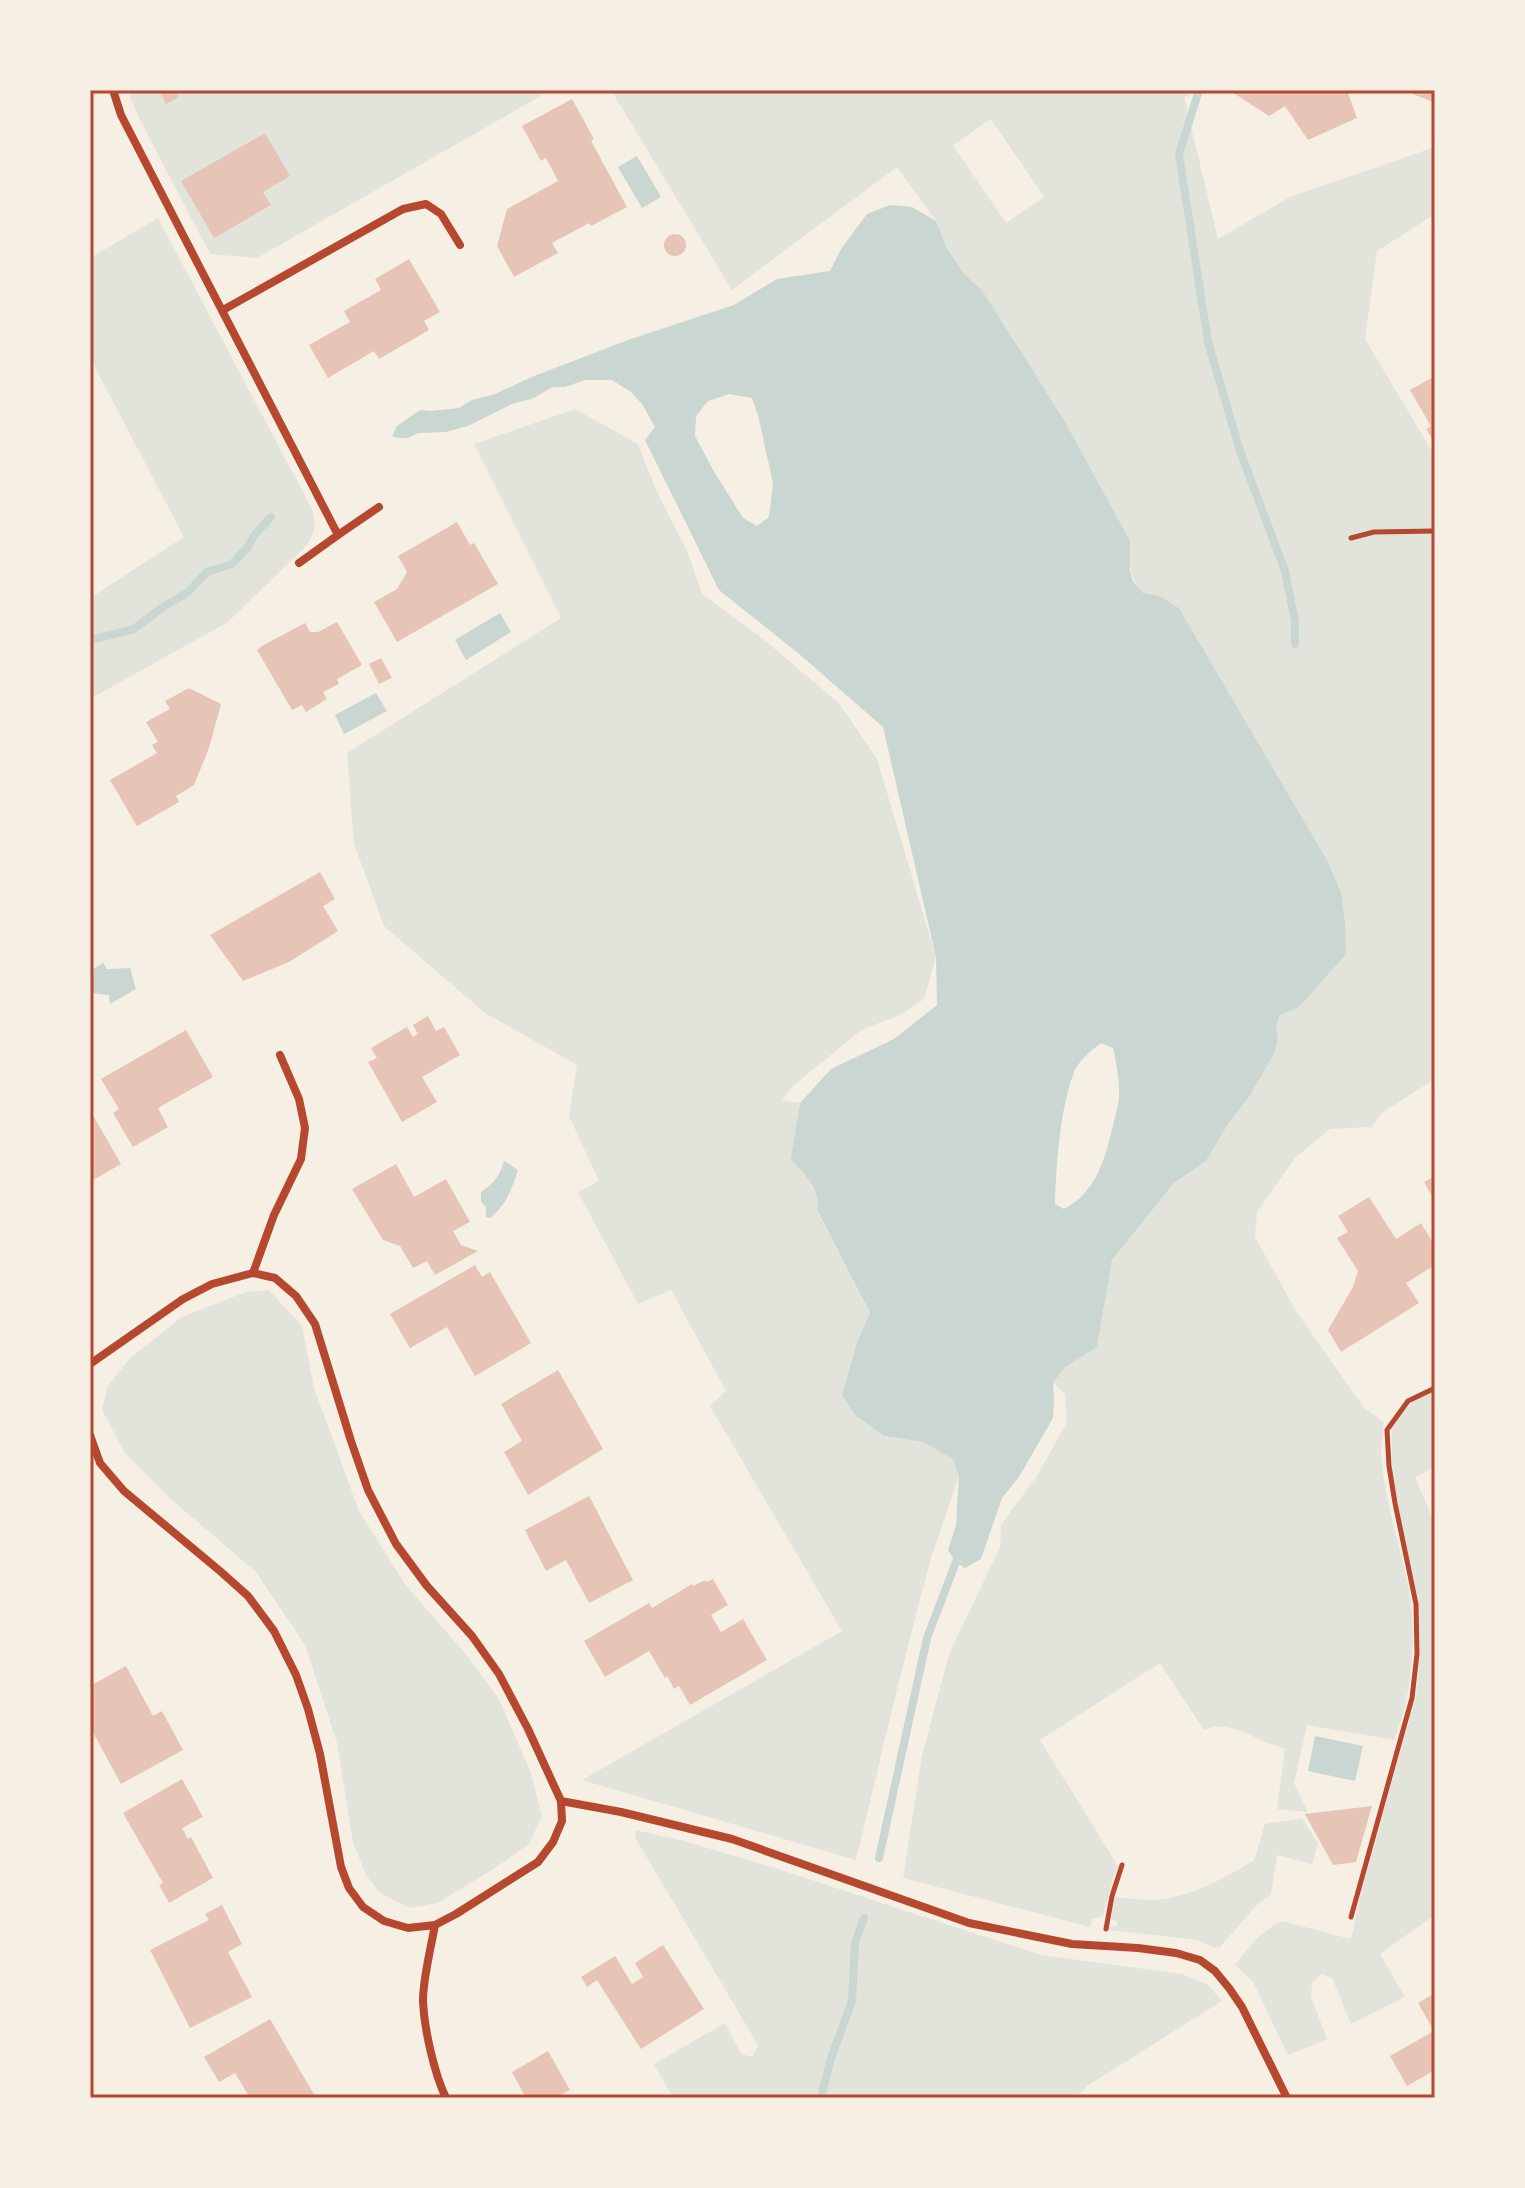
<svg xmlns="http://www.w3.org/2000/svg" width="1525" height="2188" font-family="'PT Sans Narrow',sans-serif">
  <rect width="100%" height="100%" fill="#f6efe4"/>
  <g fill="#e2e4dc" fill-rule="evenodd">
    <path d="M127 90H551L257 258 210 254 141 122Z"/>
    <path d="M611 90H1203L1184 97 1218 239 1290 197 1435 147V214L1377 251 1365 339 1435 456V1079L1383 1112 1371 1127 1330 1129 1295 1158 1257 1212 1255 1237 1296 1311 1364 1408 1384 1422C1383 1433 1381 1443 1381 1453 1384 1497 1398 1539 1407 1581 1418 1629 1413 1695 1394 1740L1307 1725 1294 1783 1308 1812 1277 1809 1285 1748C1259 1744 1230 1717 1204 1730L1160 1663 1040 1740 1118 1866 1113 1878 1103 1916 1092 1919 1090 1927 903 1878 922 1756 949 1654 1000 1547 1001 1525 1037 1476 1067 1422 1065 1394 1053 1383 1063 1369 1097 1347 1112 1260 1174 1183 1206 1161 1228 1124 1249 1097 1274 1054 1278 1039 1276 1026 1280 1015 1299 1007 1341 892 1327 860 1179 608 1160 596 1143 593C1128 575 1130 564 1130 541L982 290 965 275 947 249 936 221 897 167 732 290ZM991 119 1044 197 1006 223 953 145Z"/>
    <path d="M158 218 312 509C317 524 315 534 305 547L228 622 90 699V598L184 537 90 358V258Z"/>
    <path d="M575 409 638 444 657 492 687 551 702 594 757 634 839 703 877 759 936 957 924 999 900 1015 861 1030 792 1087 782 1100 800 1103 792 1159C805 1175 821 1189 817 1211L870 1314 858 1340 884 1436 923 1442 953 1459 959 1476 930 1561 899 1681 856 1860 582 1780 842 1631 710 1406 726 1391 671 1290 638 1304 578 1192 599 1181 569 1116 577 1065 485 1013 384 926 354 844 347 753 561 618 474 444Z"/>
    <path d="M269 1290 302 1326 314 1388 359 1511 405 1584 469 1658 499 1699 531 1773 542 1816 529 1844 495 1868 438 1903 410 1908 380 1893 366 1875 353 1842 337 1743 305 1645 256 1572 172 1500 125 1453 102 1410 107 1387 131 1357 182 1317 246 1292Z"/>
    <path d="M1435 1391V1467L1415 1477 1435 1524V1915L1380 1954 1405 1997 1351 2024 1332 1978 1322 1974 1312 1983 1311 1996 1327 2039 1288 2055 1253 1982 1235 1965C1249 1947 1260 1931 1282 1921L1351 1939 1363 1886 1416 1696 1420 1654 1418 1607 1392 1474V1430L1402 1412 1418 1397Z"/>
    <path d="M1302 1818 1318 1843 1312 1864 1277 1855 1271 1895 1258 1904 1219 1948 1212 1947 1198 1940 1109 1930V1927L1117 1926V1921L1111 1919 1115 1897C1128 1898 1141 1900 1154 1900 1188 1898 1226 1878 1254 1860L1265 1824Z"/>
    <path d="M635 1830 684 1841 775 1868 1041 1955 1182 1974 1207 1984 1222 2001 1087 2086 1075 2098H702L699 2095 692 2098H673L654 2064 725 2023 741 2054 753 2057 758 2045 636 1839Z"/>
  </g>
  <g fill="#c9d6d2" fill-rule="evenodd">
    <path d="M637 156 661 197 642 208 618 167Z"/>
    <path d="M890 205 912 207 936 221 947 249 965 275 982 290 1065 422 1130 541V571L1133 581 1143 593 1160 596 1179 608 1327 860 1341 892 1345 923 1346 954 1299 1007 1280 1015 1276 1026 1278 1039 1274 1054 1249 1097 1228 1124 1206 1161 1174 1183 1112 1260 1097 1347 1063 1369 1053 1383 1054 1400 1053 1418 1019 1477 1002 1498 981 1559 965 1568 956 1562 948 1550 956 1525 959 1476 953 1459 923 1442 884 1436 854 1414 842 1395 858 1340 870 1313 817 1210C821 1189 805 1175 791 1159L800 1103 831 1069 894 1039 937 1005 936 957 883 727 798 653 719 590 645 440 655 427 642 404 631 392 612 380H585L565 387H552L534 398 512 404 468 426 446 432 418 433 408 438H398L392 436 397 426 420 410 431 411 459 408 472 400 495 394 534 376 631 339 734 305 777 279 830 271 841 249 867 214ZM729 394 752 398 758 415 773 483 769 517 757 526 743 518 713 470 695 436 696 416 708 401ZM1101 1043 1113 1048C1117 1065 1120 1082 1119 1099 1118 1109 1114 1120 1112 1130 1104 1162 1095 1193 1064 1209L1055 1204C1056 1168 1060 1109 1073 1075 1077 1062 1090 1051 1101 1043Z"/>
    <path d="M500 613 511 632 466 660 455 640Z"/>
    <path d="M376 693 387 711 344 734 335 715Z"/>
    <path d="M103 963 107 969 130 968 136 989 110 1004 109 995 90 993V971Z"/>
    <path d="M504 1161 518 1170C512 1188 506 1206 490 1218L486 1217V1207L481 1202V1192C493 1184 500 1176 504 1161Z"/>
    <path d="M1315 1736 1363 1746 1355 1781 1308 1771Z"/>
  </g>
  <g fill="none" stroke-linecap="round" stroke-linejoin="round">
    <g stroke="#c9d6d2" stroke-width="8">
      <path d="M1199 90 1179 154 1208 342 1240 451 1285 571 1295 622V644"/>
      <path d="M90 640 134 629 163 607 188 592 207 572 232 564 247 548 255 534 271 517"/>
      <path d="M879 1858 927 1638 959 1554"/>
      <path d="M821 2098 831 2058 852 2001 855 1943 864 1918"/>
    </g>
  </g>
  <g fill="#e6c5b7">
    <path d="M159 90H176L179 97 166 104Z"/>
    <path d="M1229 90H1347L1357 118 1308 140 1285 106 1269 116Z"/>
    <path d="M1403 90H1435V103Z"/>
    <path d="M572 99 594 139 591 141 627 207 591 226 589 223 552 243 558 253 514 277 497 246 507 209 558 181 546 158 541 161 522 126Z"/>
    <path d="M265 133 290 176 263 192 271 205 214 238 181 181Z"/>
    <circle cx="675" cy="245" r="11"/>
    <path d="M409 259 440 312 424 321 429 330 379 359 374 351 328 378 309 345 350 322 344 311 381 290 375 279Z"/>
    <path d="M1435 376V443L1426 429 1431 426 1410 390Z"/>
    <path d="M457 522 470 545 474 543 498 584 397 642 374 602 397 589 407 572 398 556Z"/>
    <path d="M337 622 362 665 337 679 339 684 323 692 327 699 306 712 302 705 292 710 257 650 260 648V647L305 623 310 632H318Z"/>
    <path d="M381 658 392 678 379 684 369 664Z"/>
    <path d="M189 688 221 704 209 748 194 785 176 796 179 802 137 826 110 780 157 753 152 745 158 742 146 722 170 709 165 701Z"/>
    <path d="M320 872 335 899 323 906 338 931 289 962 243 981 210 935Z"/>
    <path d="M428 1016 436 1031 444 1027 460 1055 422 1077 437 1102 402 1122 368 1062 377 1058 371 1048 407 1027 413 1037 418 1034 413 1025Z"/>
    <path d="M186 1030 213 1077 158 1108 168 1127 133 1147 113 1113 119 1109 101 1079Z"/>
    <path d="M90 1110 121 1164 90 1182Z"/>
    <path d="M396 1164 414 1197 446 1179 470 1222 453 1231 461 1245 478 1251 435 1275 427 1261 413 1268 400 1246 383 1240 352 1189Z"/>
    <path d="M1435 1176V1201L1424 1182Z"/>
    <path d="M1369 1197 1396 1239 1421 1223 1435 1246V1265L1406 1283 1419 1303 1341 1352 1328 1330 1353 1287 1358 1271 1337 1238 1348 1232 1338 1216Z"/>
    <path d="M475 1265 482 1277 490 1272 531 1343 475 1376 447 1327 410 1348 390 1314Z"/>
    <path d="M558 1370 603 1449 528 1495 504 1452 522 1441 501 1404Z"/>
    <path d="M589 1496 633 1580 589 1603 566 1560 546 1571 525 1530Z"/>
    <path d="M713 1579 728 1605 711 1615 721 1632 743 1619 767 1660 690 1705 679 1686 674 1689 667 1676 665 1678 649 1651 605 1677 584 1641 649 1603 652 1608 692 1584 693 1586 705 1580 706 1582Z"/>
    <path d="M126 1666 153 1716 162 1711 183 1750 121 1784 90 1727V1686Z"/>
    <path d="M182 1779 203 1817 182 1828 188 1839 191 1837 213 1878 169 1903 159 1885 163 1883 123 1813Z"/>
    <path d="M1372 1806 1356 1862 1333 1865 1305 1814Z"/>
    <path d="M222 1905 242 1944 228 1952 252 1997 190 2028 150 1950 209 1920 205 1914Z"/>
    <path d="M663 1945 704 2009 641 2049 597 1980 587 1987 581 1977 615 1956 632 1984 643 1977 635 1963Z"/>
    <path d="M1435 1993V2070L1407 2086 1390 2056 1434 2031 1418 2003Z"/>
    <path d="M270 2019 316 2098H250L235 2073 219 2082 204 2057Z"/>
    <path d="M548 2051 570 2090 561 2095 563 2098H526L512 2072Z"/>
  </g>
  <g fill="none" stroke-linecap="round" stroke-linejoin="round">
    <g stroke="#b5482f" stroke-width="5">
      <path d="M1351 538 1374 532 1435 531"/>
      <path d="M1351 1917 1412 1698 1417 1654 1416 1604 1395 1503 1389 1466 1387 1430 1408 1401 1435 1388"/>
      <path d="M1106 1929 1112 1896 1122 1865"/>
    </g>
    <g stroke="#b5482f" stroke-width="8">
      <path d="M113 90 121 115 338 535 379 507"/>
      <path d="M223 310 403 209 426 204 441 214 460 245"/>
      <path d="M299 563 338 535"/>
      <path d="M280 1055 299 1099 305 1128 301 1159 274 1215 253 1273 275 1278 296 1296 315 1324 351 1441 368 1490 396 1544 427 1586 472 1636 499 1674 528 1729 561 1801 562 1821 553 1842 538 1862 456 1914 435 1925"/>
      <path d="M90 1364 183 1299 212 1284 253 1273"/>
      <path d="M90 1435 100 1463 124 1491 220 1571 248 1596 274 1631 296 1675 308 1709 320 1754 341 1867 349 1888 363 1907 384 1921 408 1928 435 1925C431 1947 423 1979 423 2000 424 2028 434 2073 446 2098"/>
      <path d="M561 1801 621 1812 732 1839 969 1923 1072 1944 1138 1948 1176 1953 1200 1960 1215 1971 1229 1988 1242 2007 1287 2098"/>
    </g>
  </g>
  <rect width="1525" height="2188" fill="none" stroke="#f6efe4" stroke-width="184"/>
  <rect x="92" y="92" width="1341" height="2004" fill="none" stroke="#b5482f" stroke-width="3"/>
</svg>
